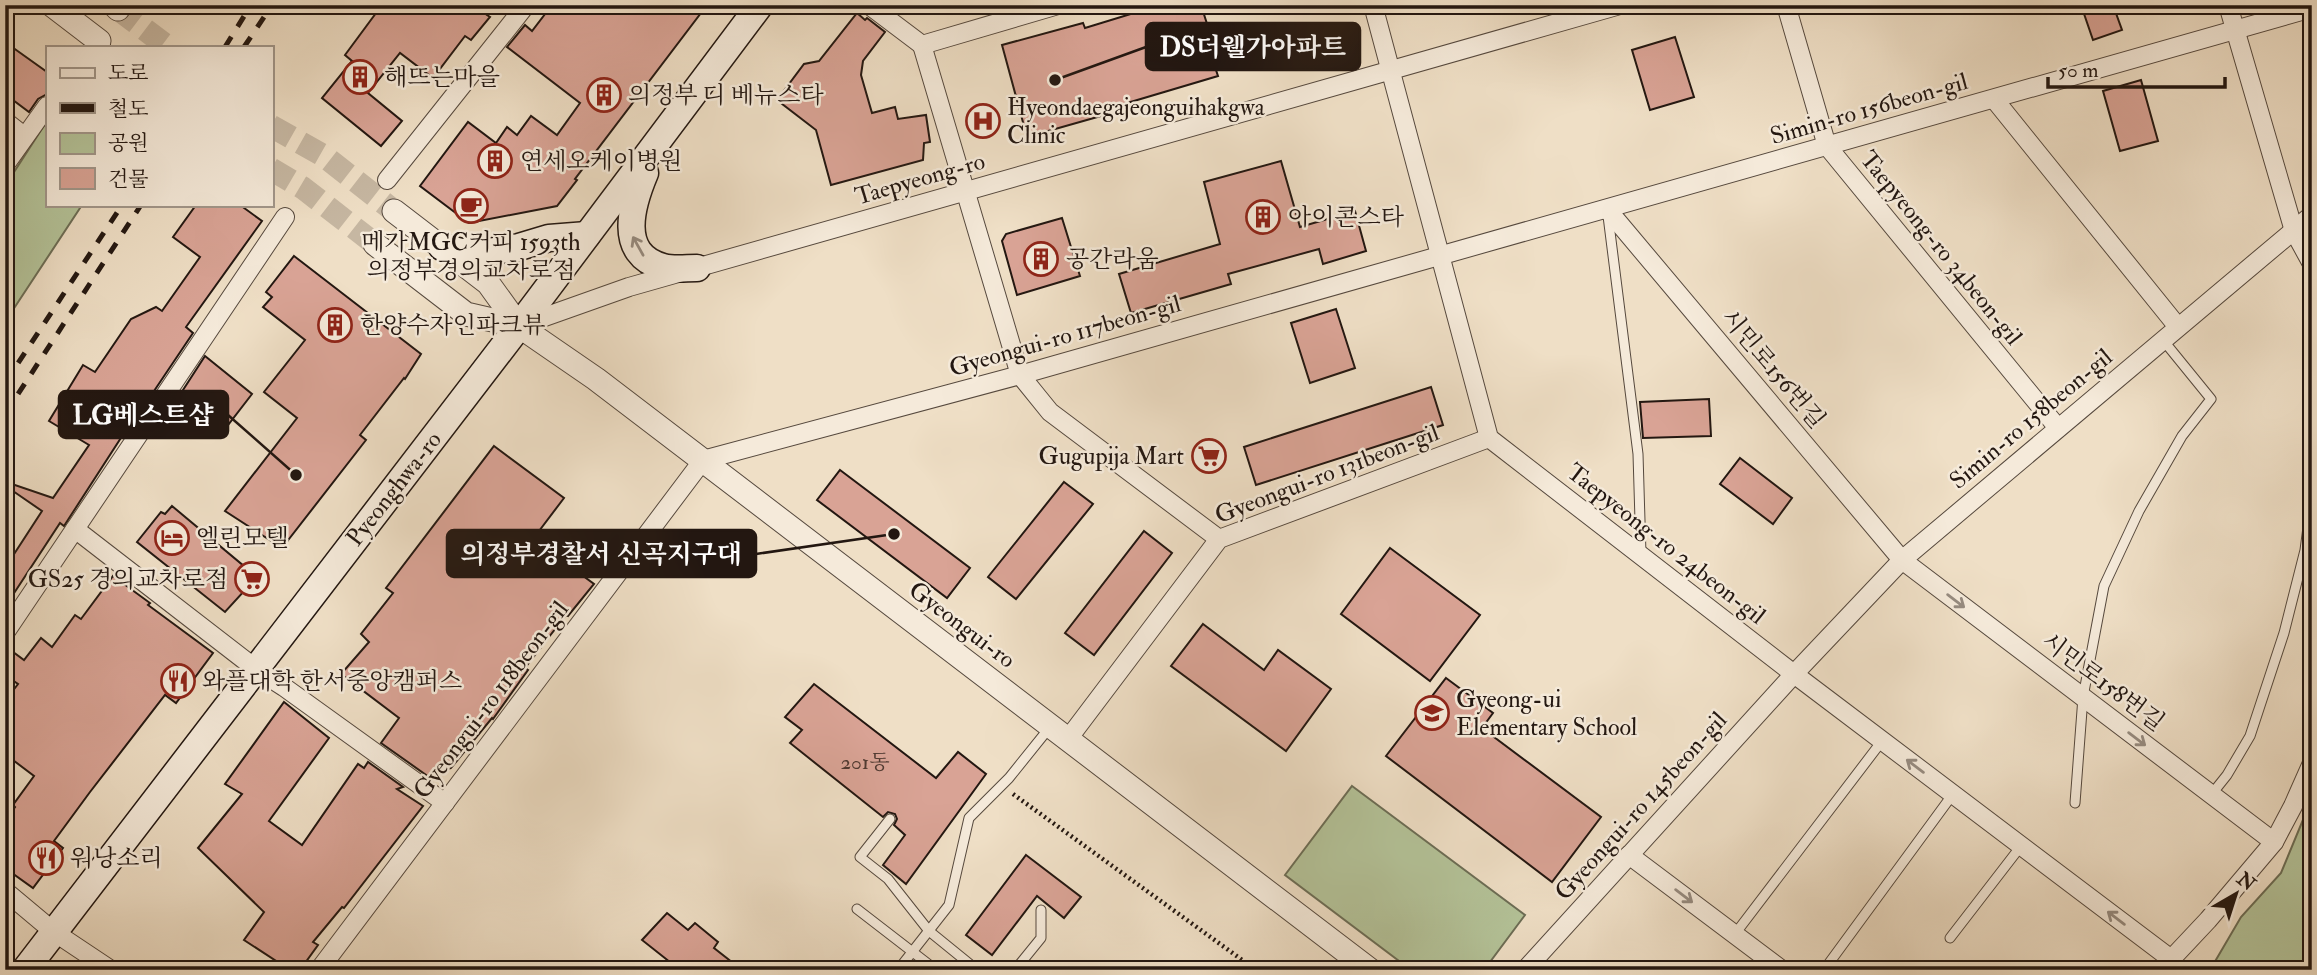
<svg xmlns="http://www.w3.org/2000/svg" width="2317" height="975" font-family="'IM FELL Double Pica','Noto Serif KR',serif">
  <rect width="100%" height="100%" fill="#efdfc6"/>
  <filter id="stains"><feTurbulence type="fractalNoise" baseFrequency=".00286" numOctaves="4"/><feColorMatrix values="0 0 0 0 .2 0 0 0 0 .09 0 0 0 0 .02 0 0 0 .5 -.17"/></filter>
  <radialGradient id="worn" r=".72"><stop offset=".6" stop-color="#630" stop-opacity="0"/><stop offset="1" stop-color="#630" stop-opacity=".3"/></radialGradient>
  <g fill="#b4c399" stroke="#6c6d55" stroke-width="2">
    <path d="M47 121V205H82L5 322V186Z"/>
    <path d="M1352 786 1525 915 1484 970H1411L1285 875Z"/>
    <path d="M2312 798V970H2210L2241 917 2281 873Z"/>
  </g>
  <g fill="#d9a395" stroke="#231711" stroke-width="2">
    <path d="M382 5H494L487 15 490 17 471 40 465 36 433 78 400 53 368 93 402 121 381 146 322 98 352 61 345 55Z"/>
    <path d="M552 5H707L575 179 577 180 557 206 469 223 420 186 468 122 496 143 507 127 517 135 531 116 557 135 580 103 507 47 525 25 532 31Z"/>
    <path d="M1160 5H1201L1221 68 1216 70 1218 76 1107 109 1108 114 1027 137 1002 45 1083 23 1085 28Z"/>
    <path d="M2081 5H2113L2122 30 2093 40Z"/>
    <path d="M857 13 865 20 867 18 885 32 863 61 861 75 872 113 895 107 898 119 926 115 930 142 924 143 923 160 831 185 816 130 777 100 804 64 819 61Z"/>
    <path d="M1675 37 1694 97 1650 110 1632 50Z"/>
    <path d="M5 42 47 72V94L38 99 29 112 5 94Z"/>
    <path d="M2141 80 2158 141 2120 151 2103 91Z"/>
    <path d="M1281 161 1300 227 1355 211 1366 251 1323 264 1319 249 1228 274 1231 284 1131 313 1119 274 1220 244 1204 182Z"/>
    <path d="M196 205H240L262 221 186 327 193 333 150 397 148 396 64 526 60 523 5 607V568L42 511 10 489 12 484 53 498 89 445 49 421 83 365 95 372 131 319 156 307 162 311 200 257 173 237Z"/>
    <path d="M1062 218 1080 276 1017 295 1002 241 1006 234Z"/>
    <path d="M294 256 421 354 405 379 404 378 360 435 366 440 282 548 225 511 297 418 264 392 305 340 263 307 272 297 266 292Z"/>
    <path d="M1336 309 1355 368 1310 383 1291 323Z"/>
    <path d="M205 356 252 394 228 425 183 390Z"/>
    <path d="M1431 387 1443 425 1256 485 1244 447Z"/>
    <path d="M1709 399 1711 436 1643 438 1640 402Z"/>
    <path d="M494 446 564 498 533 539 594 584 568 616 566 615 525 668 528 670 493 719 492 718 451 768 429 777 381 743 399 718 341 674 369 642 361 634 393 593 386 588Z"/>
    <path d="M1740 458 1792 498 1773 524 1720 484Z"/>
    <path d="M840 470 970 568 947 598 817 500Z"/>
    <path d="M1064 482 1093 504 1016 599 988 577Z"/>
    <path d="M172 506 257 577 225 612 137 542 161 512 165 514Z"/>
    <path d="M1144 531 1172 553 1094 655 1065 633Z"/>
    <path d="M1390 548 1480 615 1430 681 1341 614Z"/>
    <path d="M113 576 150 603 148 605 213 653 176 703 165 695 90 792 54 841 63 848 33 888 5 868V821L15 807 13 805 34 776 5 754V701L18 684 5 675V646L24 660 41 638 52 647 75 615 81 619Z"/>
    <path d="M1203 624 1264 670 1278 650 1331 689 1286 751 1171 666Z"/>
    <path d="M1446 678 1493 713 1482 728 1601 817 1552 882 1386 756Z"/>
    <path d="M814 684 936 778 958 752 986 774 906 884 883 865 905 835 894 825 897 819 895 814 888 812 883 817 790 743 802 730 785 717Z"/>
    <path d="M284 702 329 738 269 821 302 845 358 764 364 768 368 762 403 787 397 789 423 806 344 908 342 907 313 942 318 945 300 970H290L244 940 264 912 198 848 242 794 225 784Z"/>
    <path d="M1026 855 1081 897 1064 918 1037 896 992 955 966 935Z"/>
    <path d="M667 913 688 930 695 923 718 942 714 948 742 970H680L642 940Z"/>
  </g>
  <g fill="none" stroke-linecap="round" stroke-linejoin="round">
    <g stroke="#c6b7a2" stroke-width="23" stroke-dasharray="23 11" stroke-linecap="butt">
      <path d="M118 9 168 47"/>
      <path d="M271 126 324 156 394 211"/>
      <path d="M271 169 303 188 375 244"/>
    </g>
    <g stroke="#56493e" stroke-width="11">
      <g id="service">
        <path d="M1608 216 1638 454 1641 554"/>
        <path d="M2211 795 2227 775 2250 736 2284 633 2305 550 2312 497"/>
        <path d="M2075 803 2083 697 2104 586 2139 511 2182 436 2211 399 2163 340"/>
        <path d="M890 819 860 857 888 879 929 931 977 970"/>
        <path d="M857 909 936 970"/>
        <path d="M1735 934 1882 741"/>
        <path d="M1950 938 2021 846"/>
        <path d="M898 970 949 905 969 818 1009 778 1050 727"/>
        <path d="M1015 970 1041 938V910"/>
        <path d="M1824 970 1953 794"/>
      </g>
    </g>
    <g stroke="#56493e" stroke-width="20">
      <g id="minor">
        <path d="M869 5 922 45"/>
        <path d="M1373 5 1489 438 1794 674 2171 959"/>
        <path d="M1786 5 1827 146 2058 428"/>
        <path d="M2228 5 2294 231 2312 264"/>
        <path d="M922 45 1020 375 1050 412 1219 539"/>
        <path d="M922 45 1058 5"/>
        <path d="M1994 99 2178 327"/>
        <path d="M5 121 24 136"/>
        <path d="M5 165 47 106"/>
        <path d="M387 180 526 5"/>
        <path d="M1607 209 1902 560 2274 842"/>
        <path d="M519 326 629 287 1620 5"/>
        <path d="M75 529 256 669 284 687 445 803"/>
        <path d="M5 633 285 217"/>
        <path d="M1068 739 1219 539 1489 438"/>
        <path d="M1629 855 1782 970"/>
        <path d="M5 891 54 932 111 970"/>
        <path d="M319 970 703 460 1020 375 2312 8"/>
        <path d="M1525 970 1794 674 1902 560 2312 215"/>
        <path d="M2161 970 2208 920 2274 842 2293 806 2312 763"/>
      </g>
    </g>
    <g stroke="#56493e" stroke-width="25">
      <g id="tertiary">
        <path d="M52 5 99 41"/>
        <path d="M114 5 118 9"/>
        <path d="M394 211 488 283 519 326 596 379 1370 970"/>
        <path d="M375 244 466 314 519 326"/>
      </g>
    </g>
    <g stroke="#231711" stroke-width="29">
      <g id="secondary">
        <path d="M645 173C632 204 616 254 663 267 673 270 686 268 697 268"/>
        <path d="M442 247 462 252H488L519 247 549 238 587 235"/>
        <path d="M25 970 519 326 760 5"/>
      </g>
    </g>
    <path stroke="#231711" stroke-width="4.5" stroke-dasharray="2 3.5" stroke-linecap="butt" d="M1013 794 1256 970"/>
    <use href="#service" stroke="#f5eada" stroke-width="9"/>
    <use href="#minor" stroke="#f5eada" stroke-width="18"/>
    <use href="#tertiary" stroke="#f5eada" stroke-width="23"/>
    <use href="#secondary" stroke="#f5eada" stroke-width="26"/>
    <g stroke="#231711" stroke-width="5" stroke-dasharray="12 12" stroke-linecap="butt">
      <path d="M225 47 251 5"/>
      <path d="M244 47 272 5"/>
      <path d="M5 383 122 205"/>
      <path d="M5 414 141 205"/>
    </g>
  </g>
  <defs><path id="oneway-shaft" d="M-6 0H5M1.5-3L5.5 0L1.5 3" fill="none" stroke-width="1.6" stroke-linecap="round" stroke-linejoin="round" transform="scale(1.75)"/></defs>
  <g stroke="#968b80">
    <use href="#oneway-shaft" transform="translate(638 246) rotate(-119)"/>
    <use href="#oneway-shaft" transform="translate(1956 601) rotate(37)"/>
    <use href="#oneway-shaft" transform="translate(2137 739) rotate(37)"/>
    <use href="#oneway-shaft" transform="translate(1915 766) rotate(-143)"/>
    <use href="#oneway-shaft" transform="translate(1684 896) rotate(37)"/>
    <use href="#oneway-shaft" transform="translate(2116 918) rotate(-143)"/>
  </g>
  <defs>
    <g id="building-ring" transform="scale(1.75)"><circle r="9.5" fill="#f5eada" stroke="#8f2418" stroke-width="1.5"/><path d="M-4-6H4V6H1V3H-1V6H-4ZM-2.5-4.3h1.7v1.8h-1.7ZM.8-4.3h1.7v1.8H.8ZM-2.5-1h1.7V.8h-1.7ZM.8-1h1.7V.8H.8Z" fill="#8f2418"/></g>
    <g id="hospital-ring" transform="scale(1.75)"><circle r="9.5" fill="#f5eada" stroke="#8f2418" stroke-width="1.5"/><path d="M-5-5h3v3.5h4V-5h3V5h-3V1.5h-4V5h-3Z" fill="#8f2418"/></g>
    <g id="cafe-ring" transform="scale(1.75)"><circle r="9.5" fill="#f5eada" stroke="#8f2418" stroke-width="1.5"/><path d="M-5.5-4.5H6V0H3Q3 3.5 0 3.5H-2.5Q-5.5 3.5-5.5 0ZM3-3.2v2h1.7v-2ZM-6 4.5H4V6H-6Z" fill="#8f2418"/></g>
    <g id="supermarket-ring" transform="scale(1.75)"><circle r="9.5" fill="#f5eada" stroke="#8f2418" stroke-width="1.5"/><path d="M-6-5.5h2.5l.6 2H6L4.5 2H-2.5L-4.4-4H-6ZM-1.5 3.2a1.3 1.3 0 1 0 .1 0ZM3 3.2a1.3 1.3 0 1 0 .1 0Z" fill="#8f2418"/></g>
    <g id="hotel-ring" transform="scale(1.75)"><circle r="9.5" fill="#f5eada" stroke="#8f2418" stroke-width="1.5"/><path d="M-6-4.5h1.5V1H6V5H4.5V3h-9V5H-6ZM-4 0a1.8 1.8 0 1 1 3.6 0ZM.5 0V-2.5h3Q6-2.5 6 0Z" fill="#8f2418"/></g>
    <g id="restaurant-ring" transform="scale(1.75)"><circle r="9.5" fill="#f5eada" stroke="#8f2418" stroke-width="1.5"/><path d="M-5-6h1v4h1v-4h1v4h1v-4h1v5L-1.5 .5V6h-2V.5L-5-1ZM5-6V6H3V1.5H1.5Q1.5-4 5-6Z" fill="#8f2418"/></g>
    <g id="school-ring" transform="scale(1.75)"><circle r="9.5" fill="#f5eada" stroke="#8f2418" stroke-width="1.5"/><path d="M0-5L7-2L0 1L-7-2ZM-4 1L0 2.5L4 1V4Q0 6-4 4Z" fill="#8f2418"/></g>
  </defs>
  <g fill-rule="evenodd">
    <use href="#building-ring" x="360" y="77"/>
    <use href="#building-ring" x="604" y="95"/>
    <use href="#hospital-ring" x="983" y="121"/>
    <use href="#building-ring" x="495" y="161"/>
    <use href="#cafe-ring" x="471" y="206"/>
    <use href="#building-ring" x="1263" y="217"/>
    <use href="#building-ring" x="1041" y="259"/>
    <use href="#building-ring" x="335" y="325"/>
    <use href="#supermarket-ring" x="1209" y="456"/>
    <use href="#hotel-ring" x="172" y="538"/>
    <use href="#supermarket-ring" x="252" y="579"/>
    <use href="#restaurant-ring" x="178" y="681"/>
    <use href="#school-ring" x="1432" y="713"/>
    <use href="#restaurant-ring" x="46" y="858"/>
  </g>
  <g text-anchor="middle" dominant-baseline="central" stroke-width="5" stroke-linejoin="round" paint-order="stroke">
    <g font-size="21" fill="#503a32">
      <text x="865" y="762">201동</text>
    </g>
    <g font-size="24" fill="#231711" stroke="#f5eada" text-anchor="start">
      <text x="384" y="77">해뜨는마을</text>
      <text x="628" y="95">의정부 디 베뉴스타</text>
      <text x="1007" y="107">Hyeondaegajeonguihakgwa<tspan x="1007" dy="28">Clinic</tspan></text>
      <text x="520" y="161">연세오케이병원</text>
      <text x="1288" y="217">아이콘스타</text>
      <text x="471" y="242" text-anchor="middle">메가MGC커피 1593th<tspan x="471" dy="28">의정부경의교차로점</tspan></text>
      <text x="1066" y="259">공간라움</text>
      <text x="360" y="325">한양수자인파크뷰</text>
      <text x="1184" y="456" text-anchor="end">Gugupija Mart</text>
      <text x="196" y="538">엘린모텔</text>
      <text x="228" y="579" text-anchor="end">GS25 경의교차로점</text>
      <text x="202" y="681">와플대학 한서중앙캠퍼스</text>
      <text x="1456" y="699">Gyeong-ui<tspan x="1456" dy="28">Elementary School</tspan></text>
      <text x="70" y="858">워낭소리</text>
    </g>
    <g font-size="24" fill="#231711" stroke="#f5eada">
      <text transform="translate(1869 109) rotate(-16)">Simin-ro 156beon-gil</text>
      <text transform="translate(920 179) rotate(-16)">Taepyeong-ro</text>
      <text transform="translate(1941 248) rotate(51)">Taepyeong-ro 34beon-gil</text>
      <text transform="translate(1065 336) rotate(-16)">Gyeongui-ro 117beon-gil</text>
      <text transform="translate(1773 369) rotate(50)">시민로156번길</text>
      <text transform="translate(2031 419) rotate(-40)">Simin-ro 158beon-gil</text>
      <text transform="translate(1327 474) rotate(-21)">Gyeongui-ro 131beon-gil</text>
      <text transform="translate(394 489) rotate(-52)">Pyeonghwa-ro</text>
      <text transform="translate(1666 544) rotate(38)">Taepyeong-ro 24beon-gil</text>
      <text transform="translate(962 625) rotate(37)">Gyeongui-ro</text>
      <text transform="translate(2103 682) rotate(37)">시민로158번길</text>
      <text transform="translate(491 700) rotate(-53)">Gyeongui-ro 118beon-gil</text>
      <text transform="translate(1641 806) rotate(-48)">Gyeongui-ro 145beon-gil</text>
    </g>
  </g>
  <path fill="none" stroke="#231711" stroke-width="2.5" d="M1055 80L1146 47M296 475L228 415M894 534L756 554"/>
  <g fill="#231711" stroke="#f5eada" stroke-width="2.5">
    <circle cx="1055" cy="80" r="7"/>
    <circle cx="296" cy="475" r="7"/>
    <circle cx="894" cy="534" r="7"/>
  </g>
  <g fill="#231711" stroke="#231711" stroke-width="2.5">
    <rect x="1146" y="23" width="214" height="47" rx="7"/>
    <rect x="59" y="391" width="169" height="47" rx="7"/>
    <rect x="447" y="530" width="309" height="47" rx="7"/>
  </g>
  <g font-size="26" text-anchor="middle" font-weight="bold" fill="#fff">
    <text x="1253" y="56">DS더웰가아파트</text>
    <text x="143" y="424">LG베스트샵</text>
    <text x="601" y="563">의정부경찰서 신곡지구대</text>
  </g>
  <rect width="2317" height="975" fill="none" stroke="#efdfc6" stroke-width="28"/>
  <rect x="7" y="7" width="2303" height="961" fill="none" stroke="#231711" stroke-width="3.5"/>
  <rect x="14" y="14" width="2289" height="947" fill="none" stroke="#231711" stroke-width="2"/>
  <rect x="46" y="46" width="228" height="161" fill="#f5eada" stroke="#a1968a" stroke-width="2"/>
  <rect x="60" y="68" width="35" height="10" fill="#f5eada" stroke="#a1968a" stroke-width="2"/>
  <text x="108" y="80" font-size="21" fill="#231711">도로</text>
  <rect x="60" y="103" width="35" height="10" fill="#231711" stroke="#a1968a" stroke-width="2"/>
  <text x="108" y="116" font-size="21" fill="#231711">철도</text>
  <rect x="60" y="133" width="35" height="21" fill="#b4c399" stroke="#a1968a" stroke-width="2"/>
  <text x="108" y="150" font-size="21" fill="#231711">공원</text>
  <rect x="60" y="168" width="35" height="21" fill="#d9a395" stroke="#a1968a" stroke-width="2"/>
  <text x="108" y="186" font-size="21" fill="#231711">건물</text>
  <g transform="translate(2236 894) rotate(39)" stroke="#f5eada" stroke-width="5" paint-order="stroke">
  <path d="M0-5L12 26L0 18L-12 26Z" fill="#231711"/>
  <text y="-10" font-size="19" font-weight="bold" text-anchor="middle" fill="#231711">N</text>
  </g>
  <path d="M2048 77v10h177v-10" fill="none" stroke="#231711" stroke-width="3.5"/>
  <text x="2058" y="77" font-size="21" fill="#231711" stroke="#f5eada" stroke-width="5" paint-order="stroke">50 m</text>
  <rect width="100%" height="100%" filter="url(#stains)"/>
  <rect width="100%" height="100%" fill="url(#worn)"/>
</svg>
